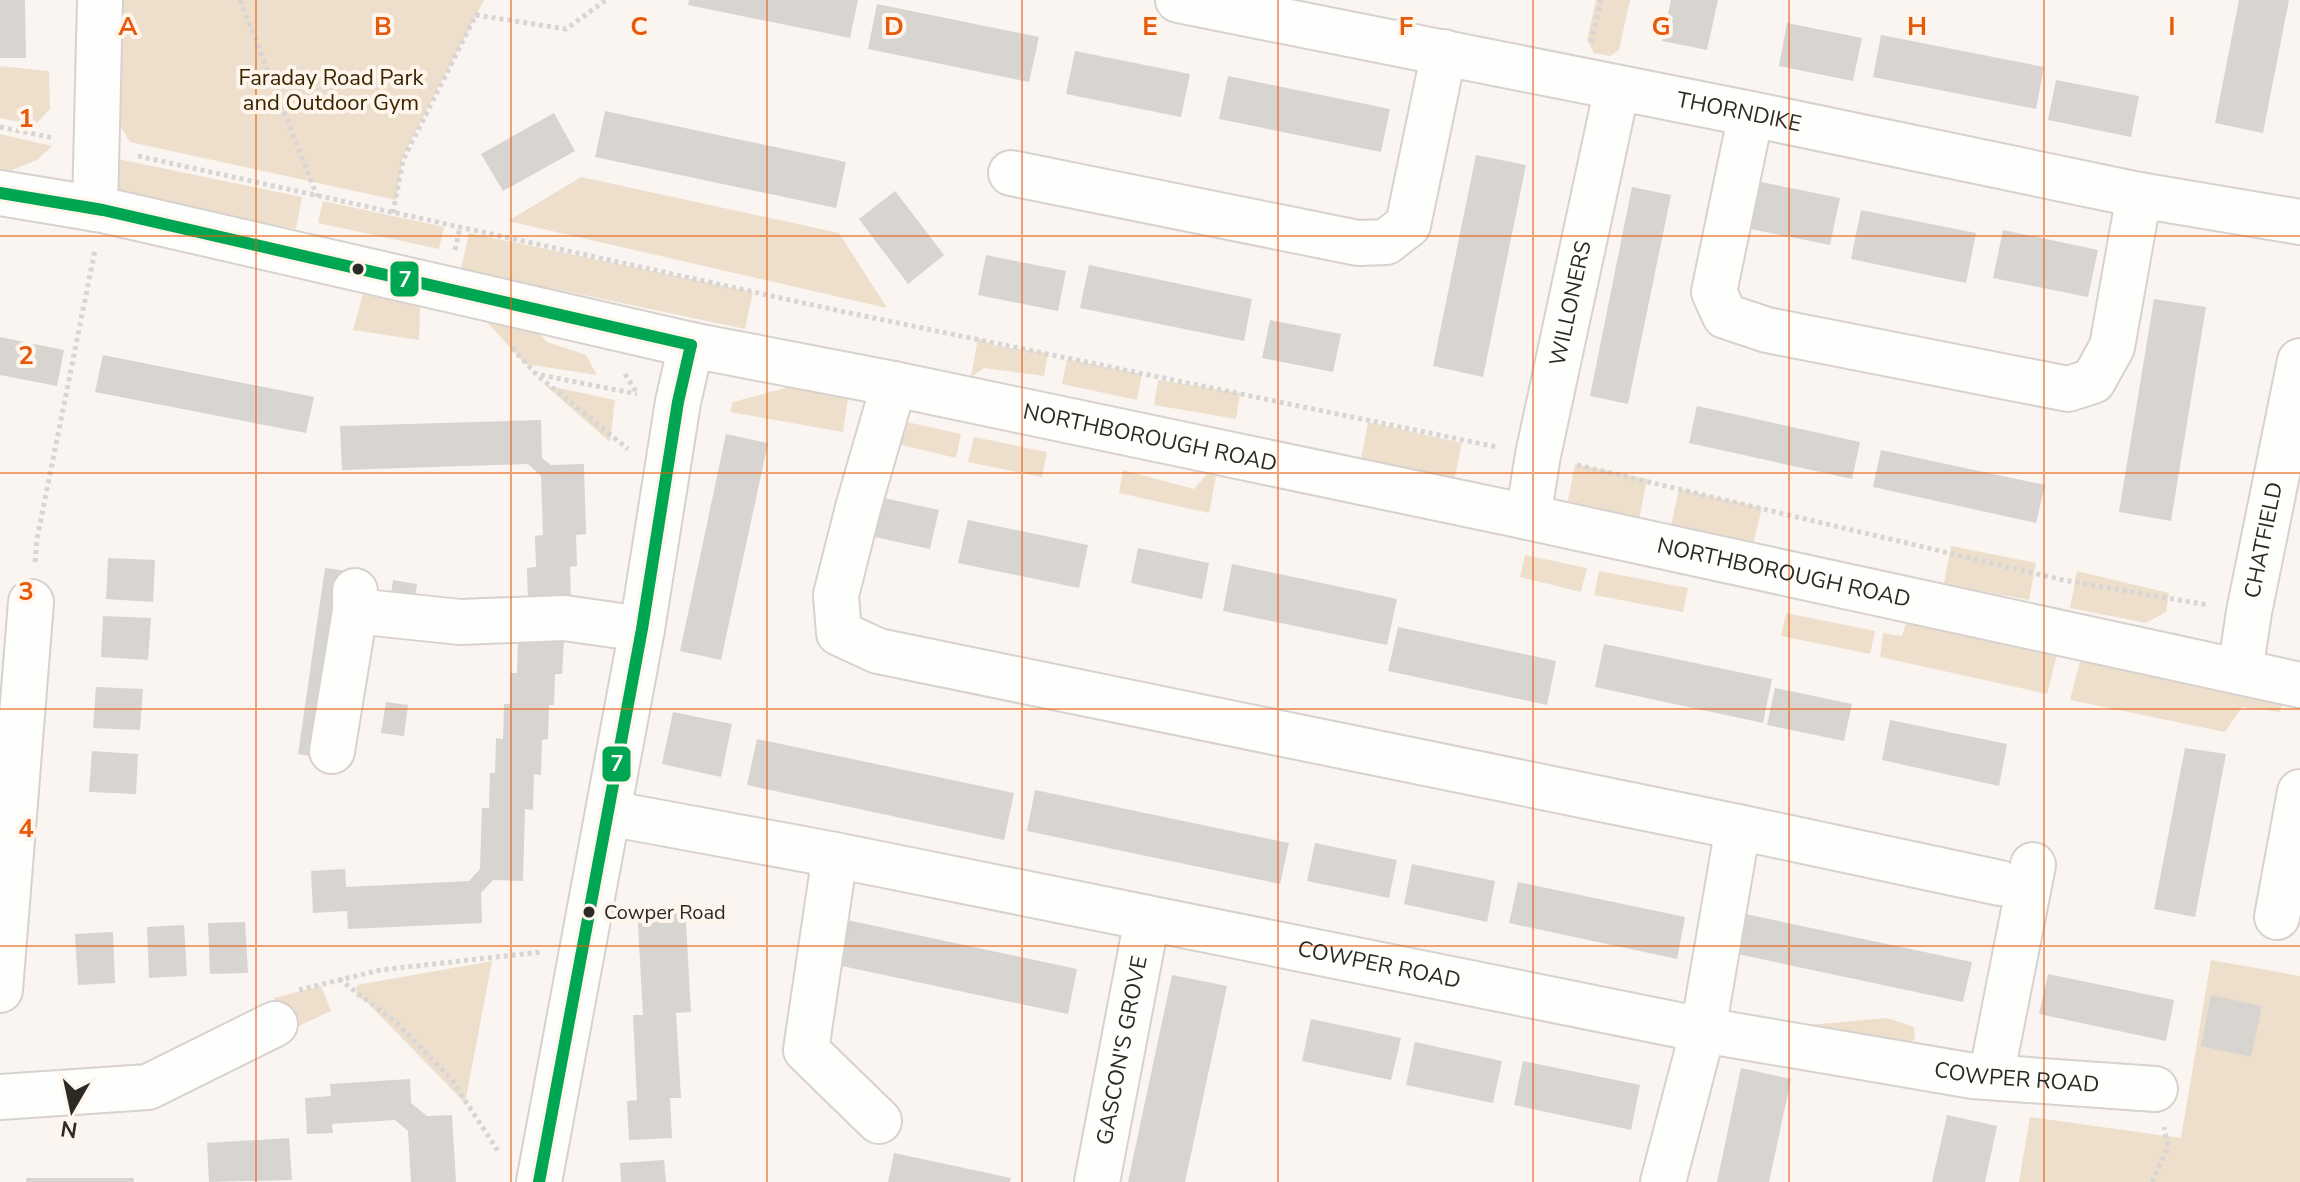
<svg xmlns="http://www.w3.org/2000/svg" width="2300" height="1182" font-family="'Nunito Sans',sans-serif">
  <rect width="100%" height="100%" fill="#faf5f0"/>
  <g fill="#eedfcd">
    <path d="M116 0H484L403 156 396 200 130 142 114 116Z"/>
    <path d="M1596 0H1630L1619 50 1610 56 1594 53 1587 40Z"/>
    <path d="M0 66 49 71 50 109 35 125 0 118Z"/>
    <path d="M0 134 52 146 37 160 5 173 0 172Z"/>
    <path d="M103 156 302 197 296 229 124 198 110 181Z"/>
    <path d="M581 177 839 233 887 308 508 221Z"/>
    <path d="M323 201 444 227 439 249 318 223Z"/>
    <path d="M469 233 753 292 745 329 461 269Z"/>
    <path d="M363 294 420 307 419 340 353 330Z"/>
    <path d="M487 322 539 333 547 342 586 355 597 375 525 364Z"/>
    <path d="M978 338 997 346 1048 353 1044 376 984 368 971 377Z"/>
    <path d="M1067 359 1142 374 1137 400 1062 384Z"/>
    <path d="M1158 380 1240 393 1236 419 1154 405Z"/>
    <path d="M545 385 615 400 610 442Z"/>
    <path d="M797 385 848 398 843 432 730 412 733 402Z"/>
    <path d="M898 420 961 434 956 458 885 441Z"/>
    <path d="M1368 422 1462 443 1454 480 1361 459Z"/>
    <path d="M974 437 1047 452 1042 477 968 462Z"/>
    <path d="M1575 464 1647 479 1639 520 1567 505Z"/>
    <path d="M1123 470 1194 489 1207 474 1216 476 1209 513 1119 493Z"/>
    <path d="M1679 489 1762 508 1753 545 1671 526Z"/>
    <path d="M1951 546 2036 563 2029 600 1944 584Z"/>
    <path d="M1525 555 1587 568 1581 592 1520 577Z"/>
    <path d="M1599 571 1688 588 1683 612 1594 595Z"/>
    <path d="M2077 571 2169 593 2166 612 2146 623 2070 608Z"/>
    <path d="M1786 613 1875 631 1870 654 1781 636Z"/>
    <path d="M1906 623 2057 654 2047 694 1880 657 1883 633 1902 636Z"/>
    <path d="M2080 661 2283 702 2280 712 2242 707 2225 732 2070 700Z"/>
    <path d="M2211 960 2300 976V1182H2019L2030 1117 2181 1138Z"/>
    <path d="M492 961 465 1103 365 1000 356 997 357 985Z"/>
    <path d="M321 986 331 1011 288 1031 274 998Z"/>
    <path d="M1887 1018 1914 1027 1915 1038 1901 1052 1786 1027Z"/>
  </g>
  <g fill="#d8d4d0">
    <path d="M0 0H25L26 58H0Z"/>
    <path d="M689 0H858L850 38 688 5Z"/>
    <path d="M1671 0H1718L1707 50 1662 41Z"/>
    <path d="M2239 0H2289L2263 133 2215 123Z"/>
    <path d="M877 4 1039 37 1029 82 868 49Z"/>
    <path d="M1787 23 1862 38 1853 81 1779 66Z"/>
    <path d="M1881 35 2044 67 2036 109 1873 77Z"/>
    <path d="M1075 51 1190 74 1181 117 1066 94Z"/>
    <path d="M1228 76 1390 109 1381 152 1219 119Z"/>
    <path d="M2056 80 2139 96 2131 137 2048 120Z"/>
    <path d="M605 111 846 162 836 208 595 157Z"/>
    <path d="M554 113 575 151 503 191 481 154Z"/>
    <path d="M1476 155 1526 165 1483 377 1433 366Z"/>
    <path d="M1756 181 1840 198 1830 245 1746 228Z"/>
    <path d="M1632 187 1671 195 1628 404 1590 396Z"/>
    <path d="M895 191 944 255 908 284 859 219Z"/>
    <path d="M1861 210 1976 233 1966 283 1851 259Z"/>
    <path d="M2003 230 2098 250 2088 297 1993 278Z"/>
    <path d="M986 255 1066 271 1058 311 978 295Z"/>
    <path d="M1089 265 1252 299 1244 341 1080 308Z"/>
    <path d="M2154 299 2206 307 2171 521 2119 512Z"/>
    <path d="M1270 320 1341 334 1333 372 1262 358Z"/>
    <path d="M0 337 64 350 57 386 0 375Z"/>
    <path d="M103 355 314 397 306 433 95 392Z"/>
    <path d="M1697 406 1860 442 1852 479 1689 443Z"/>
    <path d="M541 420 542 458 551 465 584 464 586 534 576 535 577 566 570 567 571 600 528 601 527 568 536 567 535 536 543 535 541 476 528 464 342 470 340 426Z"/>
    <path d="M726 434 768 443 721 660 680 651Z"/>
    <path d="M1881 450 2045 485 2036 523 1873 487Z"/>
    <path d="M870 495 939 510 930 549 861 534Z"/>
    <path d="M968 520 1088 545 1079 588 958 563Z"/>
    <path d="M1138 548 1209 563 1202 599 1131 583Z"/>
    <path d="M108 558 155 560 153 602 106 599Z"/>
    <path d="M1232 564 1397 599 1387 645 1223 611Z"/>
    <path d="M325 568 348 571 321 758 298 754Z"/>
    <path d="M393 580 417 584 414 606 390 602Z"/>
    <path d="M103 616 151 618 148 660 101 657Z"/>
    <path d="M1398 627 1556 661 1547 705 1388 671Z"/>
    <path d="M518 639 564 640 562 674H555L554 705H549L548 739 542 740 541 775 534 774 533 810 525 809 523 881 493 880 481 893 482 923 348 929 347 911 313 913 311 871 345 869 346 887 469 881 480 869 482 808H489L490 773H495L496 738 503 739 504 704H510V673H517Z"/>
    <path d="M1604 644 1772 679 1763 723 1595 687Z"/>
    <path d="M96 687 143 689 140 730 93 728Z"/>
    <path d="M1775 688 1852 704 1844 741 1767 725Z"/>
    <path d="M386 702 408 705 404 736 381 733Z"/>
    <path d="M673 712 732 724 721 777 662 764Z"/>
    <path d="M1890 720 2007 744 1999 786 1882 760Z"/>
    <path d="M757 739 1014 793 1004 840 747 785Z"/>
    <path d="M2185 748 2226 754 2195 917 2154 909Z"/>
    <path d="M92 751 138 754 136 794 89 792Z"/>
    <path d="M1035 790 1289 843 1280 884 1027 831Z"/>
    <path d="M1315 843 1397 860 1389 898 1307 881Z"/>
    <path d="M1412 864 1495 881 1487 922 1404 904Z"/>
    <path d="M1518 882 1685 917 1677 959 1509 923Z"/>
    <path d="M685 906 691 1012 676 1013 681 1098H670L672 1138 629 1140 627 1101 637 1100 633 1015H643L637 908Z"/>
    <path d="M1731 911 1972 962 1963 1002 1723 951Z"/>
    <path d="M833 917 1077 969 1068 1014 823 962Z"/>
    <path d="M245 922 248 973 210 974 208 923Z"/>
    <path d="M184 925 187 976 149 978 147 927Z"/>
    <path d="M113 932 115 983 78 985 75 934Z"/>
    <path d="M2048 974 2174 1000 2166 1041 2039 1014Z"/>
    <path d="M1172 975 1227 986 1185 1182H1128Z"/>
    <path d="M2211 995 2262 1006 2251 1057 2201 1046Z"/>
    <path d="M1311 1019 1401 1038 1391 1080 1302 1061Z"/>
    <path d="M1415 1042 1502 1061 1493 1103 1406 1085Z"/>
    <path d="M1523 1061 1640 1085 1631 1130 1514 1105Z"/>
    <path d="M1741 1068 1791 1079 1769 1182H1717Z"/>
    <path d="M410 1079 411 1103 427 1116 452 1115 456 1182H411L408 1131 395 1120 332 1124 333 1133 307 1134 305 1098 331 1096 330 1084Z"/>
    <path d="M1947 1115 1997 1126 1985 1182H1932Z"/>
    <path d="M289 1138 292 1180 209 1182 207 1143Z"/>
    <path d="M894 1153 1011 1178 1010 1182H888Z"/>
    <path d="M664 1160 666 1182H621L620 1163Z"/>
    <rect x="26" y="1178" width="108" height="4"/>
  </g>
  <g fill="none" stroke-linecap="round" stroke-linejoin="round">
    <g stroke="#d7d2ce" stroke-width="48">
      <g id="minor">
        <path id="s1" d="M1178 0 1751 114 2139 195 2300 222"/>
        <path d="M1751 114 1714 292 1725 316 1767 330 2068 389 2093 381 2112 347 2139 195"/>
        <path d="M1011 173 1358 243 1386 242 1408 225 1444 52"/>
        <path id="s2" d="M0 193 103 210 691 345 894 384 1528 517 2300 685"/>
        <path d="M95 209 100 0"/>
        <path d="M894 384 858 508 836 595 839 633 878 651 1738 827 2000 883"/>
        <path id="s3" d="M1528 517 1538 455 1617 88"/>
        <path d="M355 611 460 622 564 618 642 629"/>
        <path id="s4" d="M2240 672 2249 612 2300 361"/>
        <path d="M332 751 355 611V591"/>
        <path id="s5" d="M608 813 835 855 1703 1030 1973 1076 2155 1089"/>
        <path d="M835 855 806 1050 879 1121"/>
        <path d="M2277 917 2300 792"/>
        <path d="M0 990 31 602"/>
        <path d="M1991 1077 2033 865"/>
        <path d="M0 1097 148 1087 275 1024"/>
        <path d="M539 1182 642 629 678 402 691 345"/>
        <path id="s6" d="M1097 1182 1147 919"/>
        <path d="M1663 1182 1703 1030 1738 827"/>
      </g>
    </g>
    <g stroke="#d7d6d5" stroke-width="5" stroke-dasharray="4 4" stroke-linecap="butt">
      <path d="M240 0 317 196"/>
      <path d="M1591 42 1601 0"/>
      <path d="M0 127 54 138"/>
      <path d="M138 156 840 311 1497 447"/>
      <path d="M393 213 403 160 476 15 566 29 606 0"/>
      <path d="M455 250 460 227"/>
      <path d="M512 348 537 375 628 449"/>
      <path d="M625 374 637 393"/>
      <path d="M541 375 637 394"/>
      <path d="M1577 465 2063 580 2208 605"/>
      <path d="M35 562 37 539 95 250"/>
      <path d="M339 979 397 1023 451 1079 500 1154"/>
      <path d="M299 990 380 970 541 952"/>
      <path d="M2152 1182 2168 1147 2164 1127"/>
    </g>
    <use href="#minor" stroke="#fefefd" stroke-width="44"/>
    <g stroke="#fef6ec" stroke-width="18">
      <g id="bus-1">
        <path d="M0 193 103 210 691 345"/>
        <path d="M539 1182 642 629 678 402 691 345"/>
      </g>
    </g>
    <use href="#bus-1" stroke="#00a651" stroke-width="12"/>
  </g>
  <path fill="none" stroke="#e8590c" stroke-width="2" stroke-opacity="0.55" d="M256 0V1182M511 0V1182M767 0V1182M1022 0V1182M1278 0V1182M1533 0V1182M1789 0V1182M2044 0V1182M0 236H2300M0 473H2300M0 709H2300M0 946H2300"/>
  <g fill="#2d2925" stroke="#fef6ec" stroke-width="3">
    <circle cx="358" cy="269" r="7"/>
    <circle cx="589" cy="912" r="7"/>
  </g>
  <g text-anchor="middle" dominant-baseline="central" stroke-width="8" stroke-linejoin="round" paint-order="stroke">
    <g font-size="20" fill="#2d2925" stroke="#fef6ec" text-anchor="start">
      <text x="604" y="912">Cowper Road</text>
    </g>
    <g font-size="22" fill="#3c2300" stroke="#fef6ec">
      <text x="331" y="78">Faraday Road Park<tspan x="331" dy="25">and Outdoor Gym</tspan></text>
    </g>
    <g font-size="22" fill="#2d2925" stroke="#fef6ec">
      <text stroke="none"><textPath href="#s1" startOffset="572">THORNDIKE</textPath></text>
      <text stroke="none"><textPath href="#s3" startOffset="218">WILLONERS</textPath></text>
      <text stroke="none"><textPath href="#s2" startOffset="1176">NORTHBOROUGH ROAD</textPath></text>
      <text stroke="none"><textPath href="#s4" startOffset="134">CHATFIELD</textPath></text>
      <text stroke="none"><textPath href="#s2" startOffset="1824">NORTHBOROUGH ROAD</textPath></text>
      <text stroke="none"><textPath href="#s5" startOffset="786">COWPER ROAD</textPath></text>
      <text stroke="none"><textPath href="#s6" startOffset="134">GASCON'S GROVE</textPath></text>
      <text stroke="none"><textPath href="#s5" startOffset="1434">COWPER ROAD</textPath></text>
    </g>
  </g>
  <g font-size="26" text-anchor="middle" font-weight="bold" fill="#e8590c" stroke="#fef6ec" stroke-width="8" stroke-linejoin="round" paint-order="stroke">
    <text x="128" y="35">A</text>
    <text x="383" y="35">B</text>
    <text x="639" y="35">C</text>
    <text x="894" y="35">D</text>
    <text x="1150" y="35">E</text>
    <text x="1406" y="35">F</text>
    <text x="1661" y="35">G</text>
    <text x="1917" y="35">H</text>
    <text x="2172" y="35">I</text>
    <text x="26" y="127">1</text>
    <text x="26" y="364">2</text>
    <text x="26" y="600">3</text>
    <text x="26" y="837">4</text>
  </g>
  <g stroke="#fef6ec" stroke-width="3">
    <rect x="389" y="260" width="31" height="38" rx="8" fill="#00a651"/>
    <rect x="601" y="745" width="31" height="38" rx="8" fill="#00a651"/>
  </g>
  <g font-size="22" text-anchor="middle" font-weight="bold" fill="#fff">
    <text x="405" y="287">7</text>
    <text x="617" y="771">7</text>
  </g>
  <g transform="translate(72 1110) rotate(189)" stroke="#fef6ec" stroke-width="6" paint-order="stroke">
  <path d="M0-6L14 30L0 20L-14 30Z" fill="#2d2925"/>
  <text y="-12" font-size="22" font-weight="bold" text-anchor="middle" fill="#2d2925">N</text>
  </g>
</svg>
